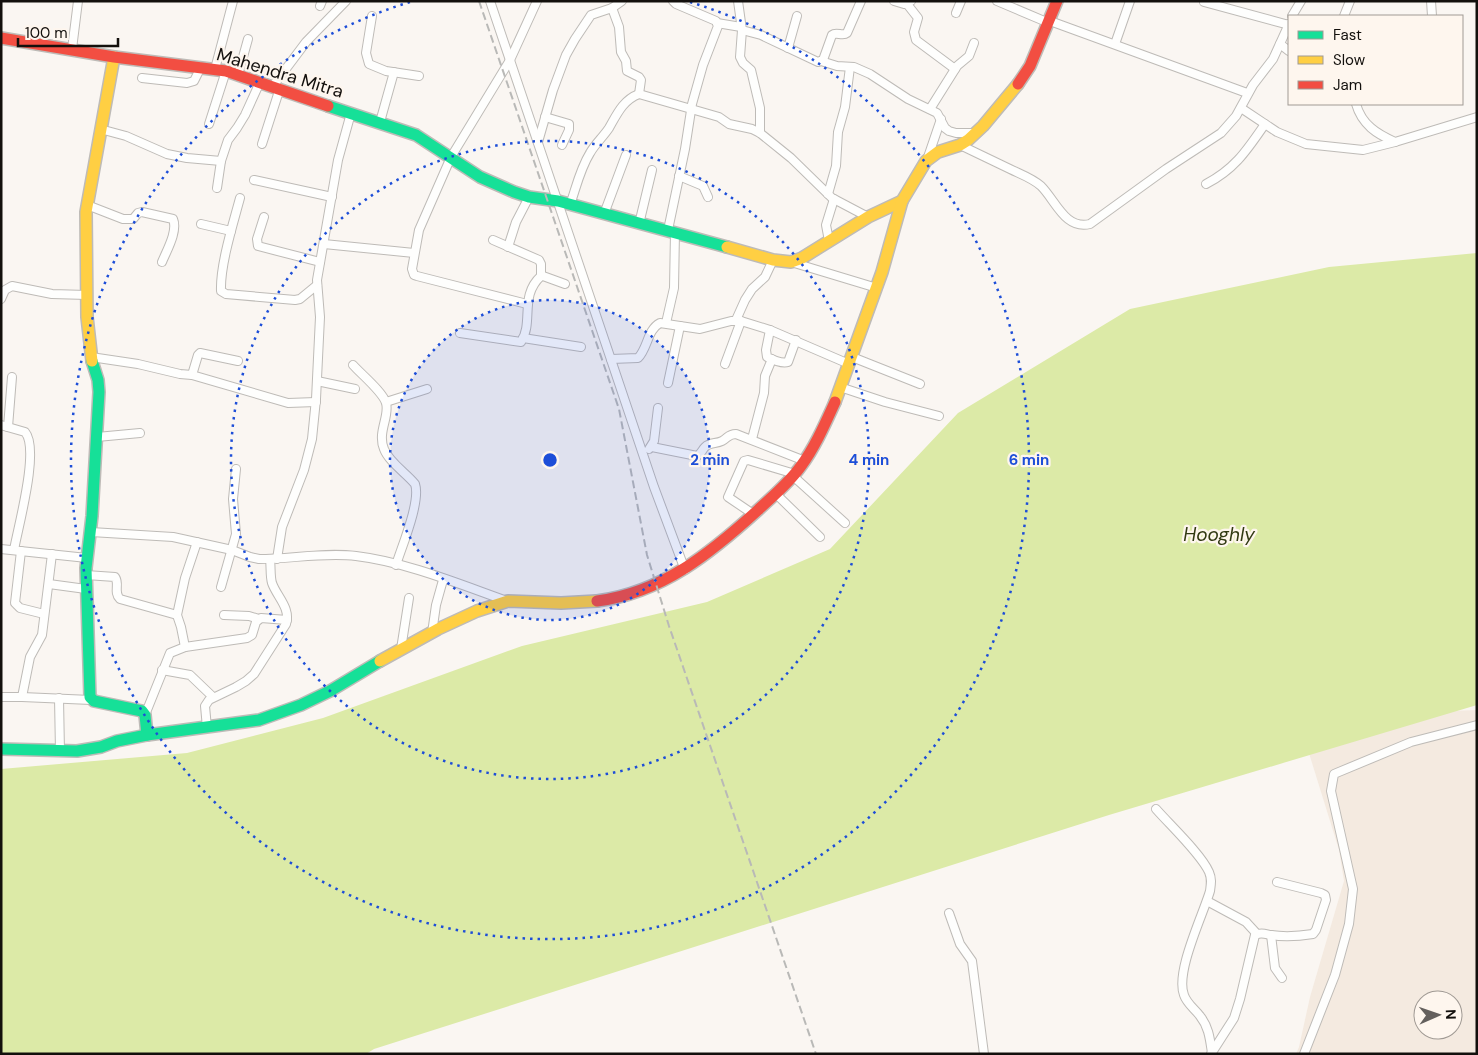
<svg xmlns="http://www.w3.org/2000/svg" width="1478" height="1055" font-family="'DM Sans',sans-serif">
  <rect width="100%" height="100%" fill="#faf6f2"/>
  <path fill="#f4eae0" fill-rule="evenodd" d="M1477 710V1054H1296L1299 1047 1310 997 1344 881 1339 850 1308 750 1424 712ZM1423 1000H1453V1030H1423Z"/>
  <path fill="#dceaa7" d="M1477 253V705L1109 815 374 1049 366 1054H1V769L187 753 323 718 522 646 707 602 830 549 958 413 1130 309 1329 267Z"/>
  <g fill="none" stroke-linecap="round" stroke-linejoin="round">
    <g stroke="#bebbb7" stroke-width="10">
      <g id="street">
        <path d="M490 1 654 487 685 570"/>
        <path d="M738 1 742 30 761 35 818 62 823 60 832 35C837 31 842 37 847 33L861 1"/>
        <path d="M894 1 904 4 911 1"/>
        <path d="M997 1 1049 23"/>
        <path d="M1431 1 1432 16"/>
        <path d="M1204 2 1289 25"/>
        <path d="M907 4 918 18 914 32 916 40 955 69"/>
        <path d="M320 6 322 1"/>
        <path d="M612 8 619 27 621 52 626 61 627 71 639 77 641 80 639 94"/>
        <path d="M956 13 961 1"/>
        <path d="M372 16 366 53 369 64 386 71 419 76"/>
        <path d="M1292 16 1301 1"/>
        <path d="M1344 16 1350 1"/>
        <path d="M1050 21 1247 93"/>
        <path d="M717 23 741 27"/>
        <path d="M742 30 740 57 743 63 751 70 760 108V133"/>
        <path d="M1115 44 1130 1"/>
        <path d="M1280 44 1289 51"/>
        <path d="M788 48 797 16"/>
        <path d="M72 49 78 1"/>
        <path d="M821 61 837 66 854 67 870 74 908 99 937 113 945 128 949 131 956 133H976"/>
        <path d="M215 69 233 1"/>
        <path d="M238 75 248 39"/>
        <path d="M142 78 187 83 194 81 201 67"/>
        <path d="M273 86 306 42 346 1"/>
        <path d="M1356 104C1362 125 1377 134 1395 142L1477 117"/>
        <path d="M1241 108 1277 132 1306 144 1363 150 1395 142"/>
        <path d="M930 109 957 66 969 56 974 43"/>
        <path d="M545 117 569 124V130L562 145"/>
        <path d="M380 122 394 72"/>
        <path d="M209 124 226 71"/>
        <path d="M100 129 126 136 167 154 187 158 221 161"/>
        <path d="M538 142 553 90 566 55 575 39 591 15 612 8 622 1"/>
        <path d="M262 144 280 88"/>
        <path d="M960 145C977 153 993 161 1010 169 1020 174 1032 178 1041 186 1056 201 1065 230 1090 224L1166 169 1221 133 1236 116 1253 85 1273 59 1289 24"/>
        <path d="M927 160 941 119"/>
        <path d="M679 176 703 186 708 197"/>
        <path d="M254 180 332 197"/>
        <path d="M1206 184C1235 169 1247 150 1265 124"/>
        <path d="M217 188 221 161 228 140 237 128 245 115 260 82"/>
        <path d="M828 194 836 166 838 132 845 107 850 67"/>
        <path d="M240 198C233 224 220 265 221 291L226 294 295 300 300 299 317 285"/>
        <path d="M87 205 123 219H133L138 213 142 212 173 219C178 231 167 250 162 262"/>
        <path d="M570 205C576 188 580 169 590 153 595 144 603 137 609 128 617 114 623 100 639 94L719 117 729 124 752 129 760 133 791 158 832 198 868 217"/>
        <path d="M604 214 626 155"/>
        <path d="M264 217 257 239 258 246 320 262"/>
        <path d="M201 224 231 231"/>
        <path d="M639 224 652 170"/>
        <path d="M668 230 685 149 692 104 703 65 718 26 716 21 676 4 673 1"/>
        <path d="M493 240 539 260 541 264V276"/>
        <path d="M829 241 826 225 834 199"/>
        <path d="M324 244 414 253"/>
        <path d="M508 247 516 222 529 197"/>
        <path d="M791 262 877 288"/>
        <path d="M1 299 5 290 12 286 52 294 87 295"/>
        <path d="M527 304 417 276 414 275 412 269 419 230 451 157 510 60 537 1"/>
        <path d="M736 320 745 300 752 289 765 277 773 260"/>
        <path d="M666 323 674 288 675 232"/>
        <path d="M770 330 766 350 767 357C773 360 782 364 788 362L796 340"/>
        <path d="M460 333 521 342C534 322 519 296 541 276H543L565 284"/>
        <path d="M523 338 581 347"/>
        <path d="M91 357 138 364 180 374 192 375 288 403 316 402"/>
        <path d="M852 357 920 384"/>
        <path d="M611 359 638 358C648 348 647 330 660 323L700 329 731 321H741L770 330 849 364"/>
        <path d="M725 364 741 321"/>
        <path d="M353 365C361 374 383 392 386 403 390 416 377 432 384 449 389 462 406 473 415 484 421 501 402 546 396 565"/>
        <path d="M192 375 198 355 200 353 238 361"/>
        <path d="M317 381 355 389"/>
        <path d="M668 383 680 326"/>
        <path d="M840 387 885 402 939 416"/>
        <path d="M386 402 427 389"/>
        <path d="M1 425 25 432C40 449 18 527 14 550"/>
        <path d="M8 427 12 377"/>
        <path d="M97 437 140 433"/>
        <path d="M752 439 764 393 765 376 772 359"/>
        <path d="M652 447 697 456C701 454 702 450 705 447 710 442 716 444 722 441 728 438 728 434 736 434L805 461"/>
        <path d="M649 449 654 441 658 408"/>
        <path d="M793 476 845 523"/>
        <path d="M775 493 820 537"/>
        <path d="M753 514 728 497 744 461 748 460 795 474"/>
        <path d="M91 532 173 537 232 550 250 557 259 559C291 559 324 552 356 556 406 562 459 584 507 601"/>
        <path d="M1 549 87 558"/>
        <path d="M21 551 15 603 20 608 44 614"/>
        <path d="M277 559 282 527 304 470 312 439 316 399 320 317 317 280 338 160 351 113"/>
        <path d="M86 575 115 577C120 584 113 592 120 599L177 615"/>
        <path d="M49 584 86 589"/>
        <path d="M221 587 236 534 233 499 236 469"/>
        <path d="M224 615 249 616 259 619"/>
        <path d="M432 633 436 605 443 580"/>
        <path d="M185 647 181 627 177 615 185 578 197 542"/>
        <path d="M401 649 409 598"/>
        <path d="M162 670 190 675 213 697"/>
        <path d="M1 697H22L91 700"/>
        <path d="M22 697 30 657 42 635 52 554"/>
        <path d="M59 698 60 752"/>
        <path d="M145 715 170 653 185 647 247 638 252 635 256 622 261 618 287 620"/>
        <path d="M207 728 205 706 209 700 236 687 246 681 254 674 286 624C291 608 277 597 272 583 270 576 271 567 270 559"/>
        <path d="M1156 809C1170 825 1201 854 1209 872 1212 879 1211 884 1210 891 1203 915 1175 972 1184 995 1187 1004 1195 1009 1200 1016 1209 1027 1210 1040 1212 1053"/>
        <path d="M1207 901 1246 922 1257 934"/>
        <path d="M949 913 960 944 972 961 984 1054"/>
        <path d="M1271 935 1275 968 1282 978"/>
        <path d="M1211 1054 1234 1018 1240 999 1255 935C1261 932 1265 934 1271 935 1284 937 1300 936 1313 934L1316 930 1326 900 1325 895 1321 893 1277 882"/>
        <path d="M1304 1054 1335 975 1349 924 1353 889 1331 791 1334 774 1411 742 1477 725"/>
      </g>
    </g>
    <g stroke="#bebbb7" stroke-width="14">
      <g id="fast">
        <path d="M328 106 416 135 480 177 514 192 529 197 558 201 727 247"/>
        <path d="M92 361 98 380 99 392 92 516 86 568 90 697 94 701 142 711 145 715 147 735"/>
        <path d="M1 749 77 751 101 747 117 741 147 735 259 720 301 705 330 691 380 661"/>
      </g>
    </g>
    <g stroke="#bebbb7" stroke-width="14">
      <g id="slow">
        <path d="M727 247 773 260 791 262 802 258 868 217 902 201 926 161 938 152 960 145 968 140 983 126 1018 84"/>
        <path d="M92 361 87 317 86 212 114 57"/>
        <path d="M835 402 882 272 902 201"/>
        <path d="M380 661 438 629 477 611 508 601 561 603 597 601"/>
      </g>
    </g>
    <g stroke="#bebbb7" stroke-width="14">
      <g id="jam">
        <path d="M1 38 114 57 226 71 328 106"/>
        <path d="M1018 84 1030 66 1057 1"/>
        <path d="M597 601C662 593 712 552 758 510 773 496 789 483 801 466 815 447 825 424 835 402"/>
      </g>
    </g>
    <use href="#street" stroke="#fefefd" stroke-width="8"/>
    <use href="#fast" stroke="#16e098" stroke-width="11"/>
    <use href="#slow" stroke="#ffcf43" stroke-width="11"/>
    <use href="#jam" stroke="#f24e42" stroke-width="11"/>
    <path stroke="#b9b9b7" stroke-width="2" stroke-dasharray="8 4" stroke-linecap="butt" d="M479 1 619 409 647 555 669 626 816 1054"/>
  </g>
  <circle cx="550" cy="460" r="160" fill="#1d4ed8" fill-opacity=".12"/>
  <g fill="none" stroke="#1d4ed8" stroke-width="2.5" stroke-dasharray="2.5 5">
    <circle cx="550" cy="460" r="160"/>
    <circle cx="550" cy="460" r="319"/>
    <path d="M690 2A479 479 0 1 1 410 2"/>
  </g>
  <g text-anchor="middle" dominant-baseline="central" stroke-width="4.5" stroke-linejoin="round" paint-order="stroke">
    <g font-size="18" fill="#13100d" stroke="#fef6ee">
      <text transform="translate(280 73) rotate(17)">Mahendra Mitra</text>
    </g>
    <g font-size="19" font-style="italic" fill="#323a13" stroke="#fef6ee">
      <text x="1219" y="534">Hooghly</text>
    </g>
  </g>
  <circle cx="550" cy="460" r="8" fill="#1d4ed8" stroke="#fef6ee" stroke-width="2.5"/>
  <g font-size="15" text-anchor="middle" font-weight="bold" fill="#1d4ed8" stroke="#fef6ee" stroke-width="4.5" stroke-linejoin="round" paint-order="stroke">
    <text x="710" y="465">2 min</text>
    <text x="869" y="465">4 min</text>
    <text x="1029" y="465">6 min</text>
  </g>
  <rect width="1478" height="1055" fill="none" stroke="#13100d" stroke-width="5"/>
  <rect x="1288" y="15" width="175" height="90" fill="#fef6ee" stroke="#a09a94"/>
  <rect x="1298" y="31" width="25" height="8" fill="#16e098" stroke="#a09a94"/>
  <text x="1333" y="40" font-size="15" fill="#13100d">Fast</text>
  <rect x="1298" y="56" width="25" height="8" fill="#ffcf43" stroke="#a09a94"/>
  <text x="1333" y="65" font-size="15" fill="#13100d">Slow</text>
  <rect x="1298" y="81" width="25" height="8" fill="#f24e42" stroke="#a09a94"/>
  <text x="1333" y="90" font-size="15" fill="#13100d">Jam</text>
  <g transform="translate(1438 1015) rotate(88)"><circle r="24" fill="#fef6ee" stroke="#a09a94"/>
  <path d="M0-4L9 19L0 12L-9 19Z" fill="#64605d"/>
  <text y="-8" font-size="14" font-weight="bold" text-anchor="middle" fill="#13100d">N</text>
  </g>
  <path d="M18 38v8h100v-8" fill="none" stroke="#13100d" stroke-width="2.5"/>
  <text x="25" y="38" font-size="15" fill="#13100d" stroke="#fef6ee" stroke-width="4" paint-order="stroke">100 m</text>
</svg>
